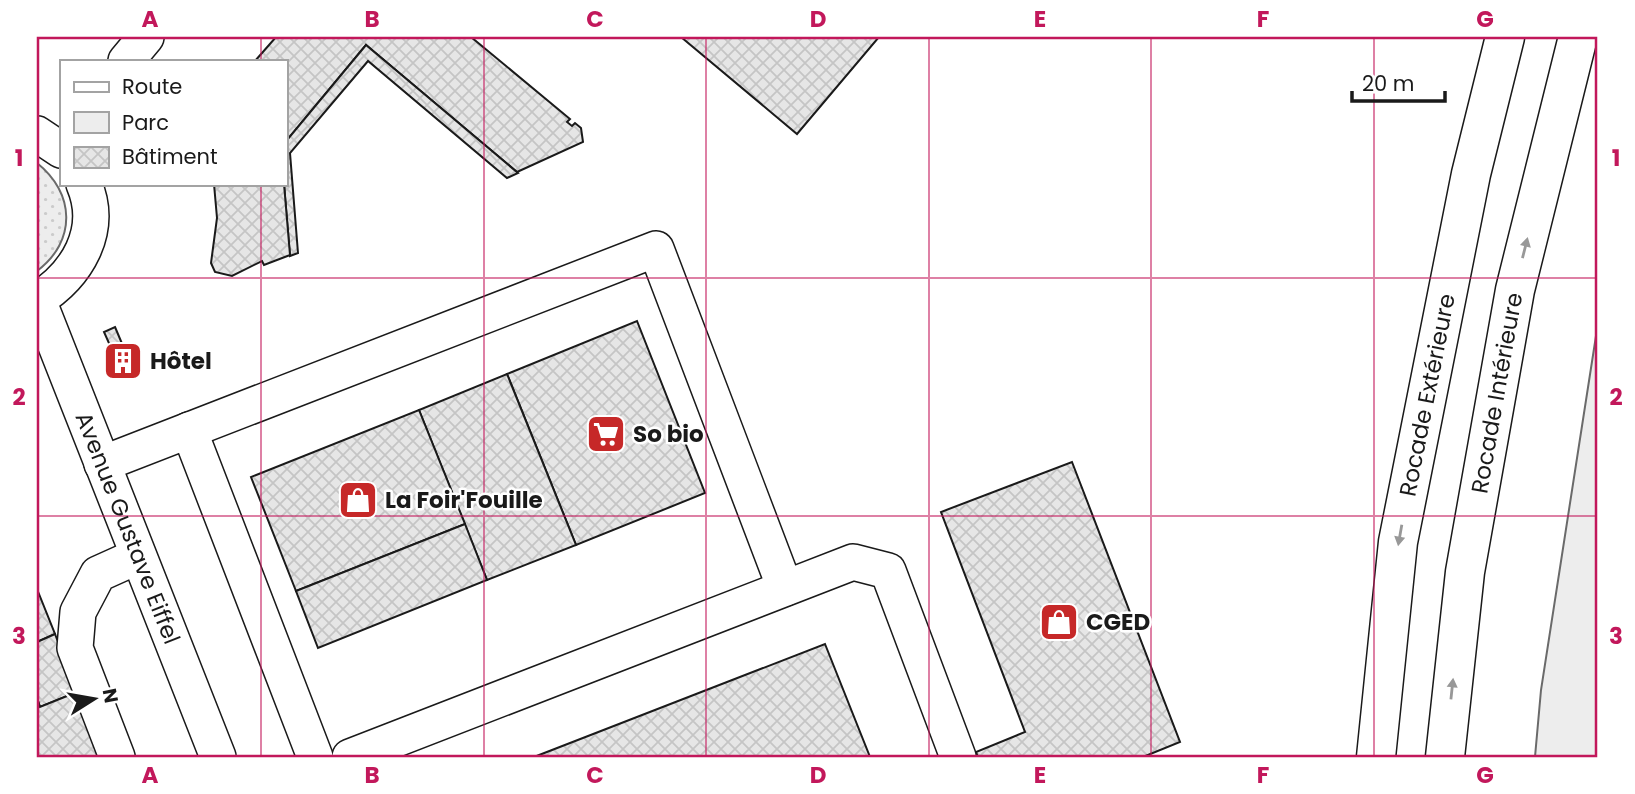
<svg xmlns="http://www.w3.org/2000/svg" width="1635" height="794" font-family="Poppins,sans-serif">
  <defs>
    <pattern id="grass-dots" width="8" height="8" patternUnits="userSpaceOnUse" patternTransform="scale(1.75)"><rect width="8" height="8" fill="#ededed"/><path d="M2 2h.1M6 6h.1" fill="none" stroke="#cbcbcb" stroke-width="1.8" stroke-linecap="round"/></pattern>
    <pattern id="building-cross-hatch" width="8" height="8" patternUnits="userSpaceOnUse" patternTransform="scale(1.75)"><rect width="8" height="8" fill="#e6e6e6"/><path d="M0 0l8 8M0 8l8-8" fill="none" stroke="#c5c5c5"/></pattern>
  </defs>
  <rect width="100%" height="100%" fill="#fff"/>
  <path fill="url(#grass-dots)" stroke="#6a6a6a" stroke-width="2" d="M37 163C75 193 77 241 37 271Z"/>
  <path fill="#ededed" stroke="#6a6a6a" stroke-width="2" d="M1598 323V757H1535L1541 690Z"/>
  <g fill="url(#building-cross-hatch)" stroke="#1a1a1a" stroke-width="2">
    <path d="M276 37H471L570 119 567 122 572 126 575 123 581 128 583 142 517 172 366 45 288 139 285 61H255Z"/>
    <path d="M681 37H879L797 134Z"/>
    <path d="M366 45 518 173 507 178 368 61 290 153 298 253 290 256 284 184 285 137 288 139Z"/>
    <path d="M214 184H284L290 255 264 265 262 261 232 276 215 272 211 263 217 218Z"/>
    <path d="M637 321 705 493 576 545 507 374Z"/>
    <path d="M115 327 123 346 112 350 104 332Z"/>
    <path d="M125 348 134 370 122 375 112 352Z"/>
    <path d="M507 374 576 545 487 580 419 410Z"/>
    <path d="M419 410 465 524 296 591 251 477Z"/>
    <path d="M1072 462 1180 742 1143 757H978L976 752 1025 732 941 512Z"/>
    <path d="M465 524 487 580 318 648 296 591Z"/>
    <path d="M37 589 55 634 37 642Z"/>
    <path d="M55 634 77 692 40 707 37 698V642Z"/>
    <path d="M825 644 870 757H534Z"/>
    <path d="M77 692 103 757H37V698L40 707Z"/>
  </g>
  <g fill="none" stroke-linecap="round" stroke-linejoin="round">
    <g stroke="#1a1a1a" stroke-width="38">
      <g id="minor">
        <path d="M126 61 146 37"/>
        <path d="M37 134 61 150"/>
        <path d="M37 300C77 275 104 231 84 184"/>
        <path id="s1" d="M38 300 218 757"/>
        <path d="M189 430 315 757"/>
        <path d="M102 464 656 249 785 588"/>
        <path d="M117 757 75 648 78 612 98 574 138 556"/>
        <path d="M350 757 853 562 888 571 958 757"/>
      </g>
    </g>
    <g stroke="#1a1a1a" stroke-width="41">
      <g id="highway">
        <path id="s2" d="M1376 757 1398 542 1471 174 1505 37"/>
        <path id="s3" d="M1445 757 1465 572 1515 290 1578 37"/>
      </g>
    </g>
    <use href="#minor" stroke="#fff" stroke-width="35"/>
    <use href="#highway" stroke="#fff" stroke-width="38"/>
  </g>
  <defs><path id="oneway-solid" d="M-6-.8H1V-3.2L6.5 0L1 3.2V.8H-6Z" transform="scale(1.75)"/></defs>
  <g fill="#989898">
    <use href="#oneway-solid" transform="translate(1525 248) rotate(-76)"/>
    <use href="#oneway-solid" transform="translate(1400 535) rotate(100)"/>
    <use href="#oneway-solid" transform="translate(1452 689) rotate(-84)"/>
  </g>
  <path fill="none" stroke="#c2185b" stroke-width="2" stroke-opacity="0.55" d="M261 37V61M484 37V757M706 37V757M929 37V757M1151 37V757M1374 37V757M261 184V757M37 278H1598M37 516H1598"/>
  <defs>
    <g id="building-square" transform="scale(2.0125)"><rect x="-9" y="-9" width="18" height="18" rx="4" fill="#c62828" stroke="#fff"/><path d="M-4-6H4V6H1V3H-1V6H-4ZM-2.5-4.3h1.7v1.8h-1.7ZM.8-4.3h1.7v1.8H.8ZM-2.5-1h1.7V.8h-1.7ZM.8-1h1.7V.8H.8Z" fill="#fff"/></g>
    <g id="supermarket-square" transform="scale(2.0125)"><rect x="-9" y="-9" width="18" height="18" rx="4" fill="#c62828" stroke="#fff"/><path d="M-6-5.5h2.5l.6 2H6L4.5 2H-2.5L-4.4-4H-6ZM-1.5 3.2a1.3 1.3 0 1 0 .1 0ZM3 3.2a1.3 1.3 0 1 0 .1 0Z" fill="#fff"/></g>
    <g id="shop-square" transform="scale(2.0125)"><rect x="-9" y="-9" width="18" height="18" rx="4" fill="#c62828" stroke="#fff"/><path d="M-5-2.5h2.3a2.7 3.5 0 0 1 5.4 0H5L5.5 6h-11ZM-1.5-2.5h3a1.5 2.3 0 0 0-3 0Z" fill="#fff"/></g>
  </defs>
  <g fill-rule="evenodd">
    <use href="#building-square" x="123" y="361"/>
    <use href="#supermarket-square" x="606" y="434"/>
    <use href="#shop-square" x="358" y="500"/>
    <use href="#shop-square" x="1059" y="622"/>
  </g>
  <g text-anchor="middle" dominant-baseline="central" stroke-width="5" stroke-linejoin="round" paint-order="stroke">
    <g font-size="23" font-weight="bold" fill="#1a1a1a" stroke="#fff" text-anchor="start">
      <text x="150" y="361">Hôtel</text>
      <text x="633" y="434">So bio</text>
      <text x="385" y="500">La Foir'Fouille</text>
      <text x="1086" y="622">CGED</text>
    </g>
    <g font-size="23" fill="#1a1a1a" stroke="#fff">
      <text stroke="none"><textPath href="#s3" startOffset="368">Rocade Intérieure</textPath></text>
      <text stroke="none"><textPath href="#s2" startOffset="366">Rocade Extérieure</textPath></text>
      <text stroke="none"><textPath href="#s1" startOffset="245">Avenue Gustave Eiffel</textPath></text>
    </g>
  </g>
  <rect width="1635" height="794" fill="none" stroke="#ffffff" stroke-width="77"/>
  <rect x="60" y="60" width="228" height="126" fill="#ffffff" stroke="#a3a3a3" stroke-width="2"/>
  <rect x="74" y="82" width="35" height="10" fill="#ffffff" stroke="#a3a3a3" stroke-width="2"/>
  <text x="122" y="94" font-size="21" fill="#1a1a1a">Route</text>
  <rect x="74" y="112" width="35" height="21" fill="#ededed" stroke="#a3a3a3" stroke-width="2"/>
  <text x="122" y="130" font-size="21" fill="#1a1a1a">Parc</text>
  <rect x="74" y="147" width="35" height="21" fill="url(#building-cross-hatch)" stroke="#a3a3a3" stroke-width="2"/>
  <text x="122" y="164" font-size="21" fill="#1a1a1a">Bâtiment</text>
  <g transform="translate(94 699) rotate(79)" stroke="#ffffff" stroke-width="5" paint-order="stroke">
  <path d="M0-5L12 26L0 18L-12 26Z" fill="#1a1a1a"/>
  <text y="-10" font-size="19" font-weight="bold" text-anchor="middle" fill="#1a1a1a">N</text>
  </g>
  <path d="M1352 91v10h93v-10" fill="none" stroke="#1a1a1a" stroke-width="3.5"/>
  <text x="1362" y="91" font-size="21" fill="#1a1a1a" stroke="#ffffff" stroke-width="5" paint-order="stroke">20 m</text>
  <rect x="38" y="38" width="1558" height="718" fill="none" stroke="#c2185b" stroke-width="2.5"/>
  <g font-size="23" text-anchor="middle" font-weight="bold" fill="#c2185b">
    <text x="150" y="27">A</text>
    <text x="372" y="27">B</text>
    <text x="595" y="27">C</text>
    <text x="818" y="27">D</text>
    <text x="1040" y="27">E</text>
    <text x="1263" y="27">F</text>
    <text x="1485" y="27">G</text>
    <text x="19" y="166">1</text>
    <text x="1616" y="166">1</text>
    <text x="19" y="405">2</text>
    <text x="1616" y="405">2</text>
    <text x="19" y="644">3</text>
    <text x="1616" y="644">3</text>
    <text x="150" y="783">A</text>
    <text x="372" y="783">B</text>
    <text x="595" y="783">C</text>
    <text x="818" y="783">D</text>
    <text x="1040" y="783">E</text>
    <text x="1263" y="783">F</text>
    <text x="1485" y="783">G</text>
  </g>
</svg>
